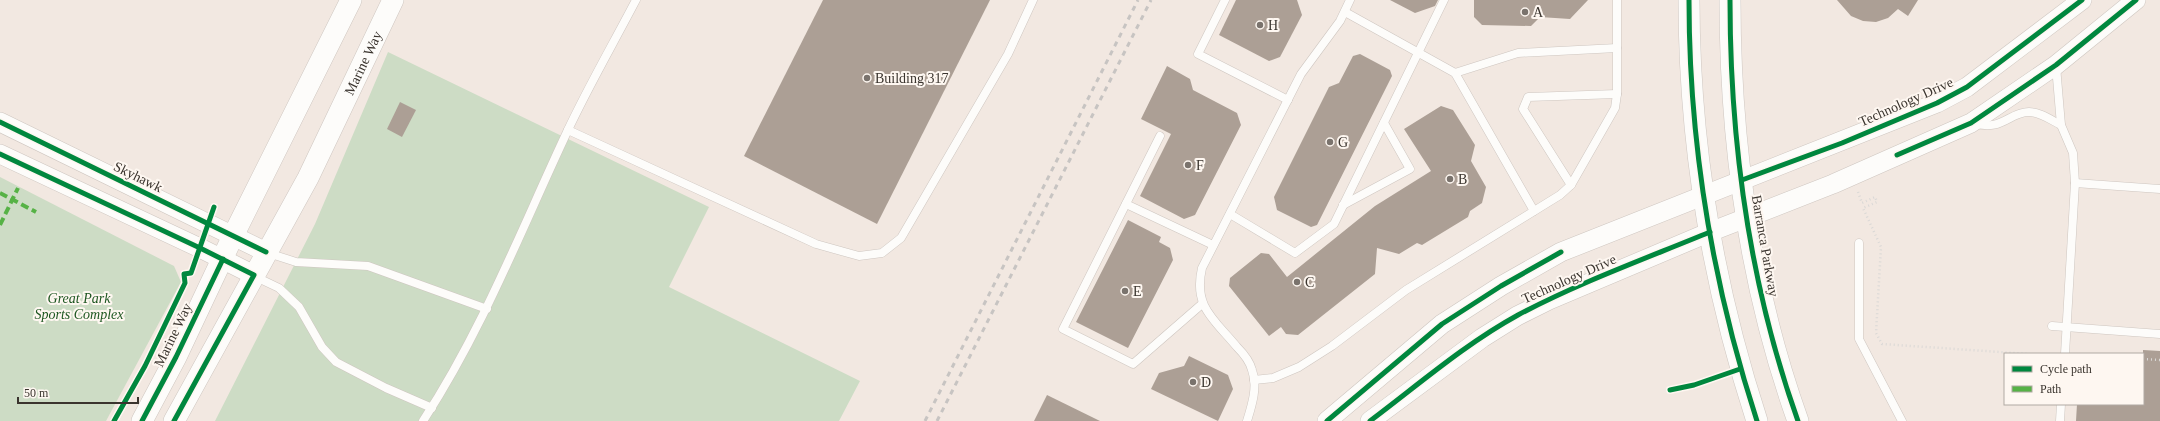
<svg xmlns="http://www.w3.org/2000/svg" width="2160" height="421" font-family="Georgia,serif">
  <rect width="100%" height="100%" fill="#f2e8e1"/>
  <g fill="#cddcc5">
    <path d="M388 52 709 207 669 287 860 381 839 421H215L315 224Z"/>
    <path d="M0 177 174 266 181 282 106 421H0Z"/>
  </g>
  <g fill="#ac9f95">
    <path d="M823 0H990L877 224 744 156Z"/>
    <path d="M1236 0H1297L1302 15 1280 57 1269 61 1219 35Z"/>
    <path d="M1390 0H1438L1435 6 1415 13Z"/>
    <path d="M1474 0H1588L1570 19 1540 17 1531 26 1482 25 1474 17Z"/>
    <path d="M1837 0H1918L1908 16 1898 9 1888 18 1876 22 1863 21 1851 16Z"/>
    <path d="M1360 54 1390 70 1392 76 1317 225 1311 227 1277 210 1274 197 1329 87 1339 83 1353 56Z"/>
    <path d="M1167 66 1190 79 1193 90 1237 113 1241 125 1195 215 1184 219 1140 196 1171 134 1141 119Z"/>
    <path d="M400 102 416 110 402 137 387 129Z"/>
    <path d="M1441 106 1453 110 1475 145 1471 161 1486 187 1482 203 1470 211 1468 217 1422 245 1417 243 1399 254 1377 248 1375 274 1298 335 1286 334 1281 327 1269 336 1229 286 1230 278 1261 253 1269 254 1287 277 1375 206 1431 171 1404 129Z"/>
    <path d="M1128 220 1161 237 1159 242 1170 248 1173 260 1128 348 1076 322Z"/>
    <path d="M2143 350 2160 351V421H2076L2077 404H2143Z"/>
    <path d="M1189 356 1228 375 1233 389 1218 421 1151 389 1159 373 1184 366Z"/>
    <path d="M1047 395 1100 421H1034Z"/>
  </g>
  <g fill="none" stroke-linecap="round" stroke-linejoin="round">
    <g stroke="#cec6c0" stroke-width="9">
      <g id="service">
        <path d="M1225 0 1198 54 1288 100"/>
        <path d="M1345 12 1455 73 1534 211"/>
        <path d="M2056 66 2061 125 2073 153 2075 183 2065 354"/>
        <path d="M1455 73 1518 53 1617 48"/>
        <path d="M1973 123C2002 132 2009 112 2029 112 2040 112 2051 120 2061 125"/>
        <path d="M568 130 816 244 859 256 882 253 901 238 1008 54 1033 0"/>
        <path d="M1160 136 1063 329 1133 364 1202 304"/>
        <path d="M2075 183 2160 189"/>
        <path d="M1571 185 1523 109 1528 97 1617 94"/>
        <path d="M1126 204 1213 245"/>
        <path d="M1343 205 1410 169 1384 123"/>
        <path d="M1230 214 1295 253 1334 224 1444 0"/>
        <path d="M1859 243V339L1902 421"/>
        <path d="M268 253 296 262 368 266 487 309"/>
        <path d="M254 276 279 288 299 307 322 347 336 362 386 388 432 408"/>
        <path d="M2052 326 2160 334"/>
        <path d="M1254 380 1273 378 1299 367 1332 346 1406 290 1560 195 1571 185 1615 108 1617 94V0"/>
        <path d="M423 421C483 329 521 230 567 132 588 87 613 44 636 0"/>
        <path d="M1247 421C1252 405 1258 386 1252 370 1250 362 1243 353 1237 347 1214 319 1193 307 1202 268L1301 74 1340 21 1350 0"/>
        <path d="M2060 421 2061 404"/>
      </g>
    </g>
    <g stroke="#cec6c0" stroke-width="20">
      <g id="tertiary">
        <path d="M0 122 266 252"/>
        <path d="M0 154 200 248 254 275"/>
        <path d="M1327 421 1442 324 1501 286 1561 252 1937 103 1967 87 2082 0"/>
        <path d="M1370 421 1482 338 1517 316 1549 300 1710 232 1833 184 1971 123 2056 65 2136 0"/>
      </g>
    </g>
    <g stroke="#cec6c0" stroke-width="22">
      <g id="secondary">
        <path d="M1689 0C1689 143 1713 286 1757 421"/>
        <path d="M1730 0C1730 142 1750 287 1798 421"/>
        <path d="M142 421 176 357 233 236 351 0"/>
        <path id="s1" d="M174 421 308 178 393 0"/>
      </g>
    </g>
    <g stroke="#dad8d6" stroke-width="2.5" stroke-dasharray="1 3" stroke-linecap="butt">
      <path d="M1858 192 1862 203 1875 197 1877 202 1863 208 1881 247 1876 333 1882 344 2029 354"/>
      <path d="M2143 359 2160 360"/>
    </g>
    <use href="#service" stroke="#fdfcfa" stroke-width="8"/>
    <use href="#tertiary" stroke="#fdfcfa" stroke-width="19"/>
    <use href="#secondary" stroke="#fdfcfa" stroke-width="21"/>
    <g stroke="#c7c4c2" stroke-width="3" stroke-dasharray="5 5" stroke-linecap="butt">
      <path d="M925 421 1138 0"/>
      <path d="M937 421 1151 0"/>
    </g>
    <g stroke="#56b246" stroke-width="4" stroke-dasharray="8 4" stroke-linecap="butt">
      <path d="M0 193 36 212"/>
      <path d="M0 225 18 188"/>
    </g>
    <g stroke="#fef7f1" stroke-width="8">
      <g id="cycleway">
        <path d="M1689 0C1689 143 1713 286 1757 421"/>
        <path d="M1730 0C1730 142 1750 287 1798 421"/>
        <path d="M0 122 266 252"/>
        <path d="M0 154 200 248 254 275 174 421"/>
        <path d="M1897 155 1971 123 2056 65 2136 0"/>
        <path d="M1742 180 1842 143 1937 103 1967 87 2082 0"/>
        <path d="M1670 390 1694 385 1740 369"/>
        <path d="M114 421 145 366 185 283 184 274 191 273 214 207"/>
        <path d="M142 421 176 357 223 259"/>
        <path d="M1327 421 1442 324 1501 286 1561 252"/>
        <path d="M1370 421C1418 385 1465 344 1518 315 1578 283 1647 258 1710 232"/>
      </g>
    </g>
    <use href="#cycleway" stroke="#00873e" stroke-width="5"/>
  </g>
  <g fill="#7a736d" stroke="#fef7f1" stroke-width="1.5">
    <circle cx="1525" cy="12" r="4"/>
    <circle cx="1260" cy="25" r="4"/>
    <circle cx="867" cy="78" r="4"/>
    <circle cx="1330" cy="142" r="4"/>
    <circle cx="1188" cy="165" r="4"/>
    <circle cx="1450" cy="179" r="4"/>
    <circle cx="1297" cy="282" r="4"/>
    <circle cx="1125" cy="291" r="4"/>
    <circle cx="1193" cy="382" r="4"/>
  </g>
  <g text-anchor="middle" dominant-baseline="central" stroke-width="4" stroke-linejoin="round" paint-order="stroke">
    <g font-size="14" fill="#3a342e" stroke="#fef7f1" text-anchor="start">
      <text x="1533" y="12">A</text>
      <text x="1268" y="25">H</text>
      <text x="875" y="78">Building 317</text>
      <text x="1338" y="142">G</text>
      <text x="1196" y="165">F</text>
      <text x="1458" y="179">B</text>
      <text x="1305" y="282">C</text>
      <text x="1133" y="291">E</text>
      <text x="1201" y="382">D</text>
    </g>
    <g font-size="14" fill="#3a342e" stroke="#fef7f1">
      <text stroke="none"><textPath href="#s1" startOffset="405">Marine Way</textPath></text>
      <text transform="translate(1906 102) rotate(-24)">Technology Drive</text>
      <text transform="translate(138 177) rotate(26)">Skyhawk</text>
      <text transform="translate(1765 246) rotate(80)">Barranca Parkway</text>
      <text transform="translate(1569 279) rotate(-24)">Technology Drive</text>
      <text transform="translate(173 335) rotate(-64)">Marine Way</text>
    </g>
    <g font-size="14" font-style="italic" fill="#1d5620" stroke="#fef7f1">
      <text x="79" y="298">Great Park<tspan x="79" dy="16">Sports Complex</tspan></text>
    </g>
  </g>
  <rect x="2004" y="353" width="140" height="52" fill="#fef7f1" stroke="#b0a9a3"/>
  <rect x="2012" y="366" width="20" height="6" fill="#00873e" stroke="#b0a9a3"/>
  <text x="2040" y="373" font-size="12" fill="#3a342e">Cycle path</text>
  <rect x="2012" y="386" width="20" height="6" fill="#56b246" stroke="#b0a9a3"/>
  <text x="2040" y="393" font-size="12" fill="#3a342e">Path</text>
  <path d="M18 397v6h120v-6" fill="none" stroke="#3a342e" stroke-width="2"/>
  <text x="24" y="397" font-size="12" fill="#3a342e" stroke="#fef7f1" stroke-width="3" paint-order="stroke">50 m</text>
</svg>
